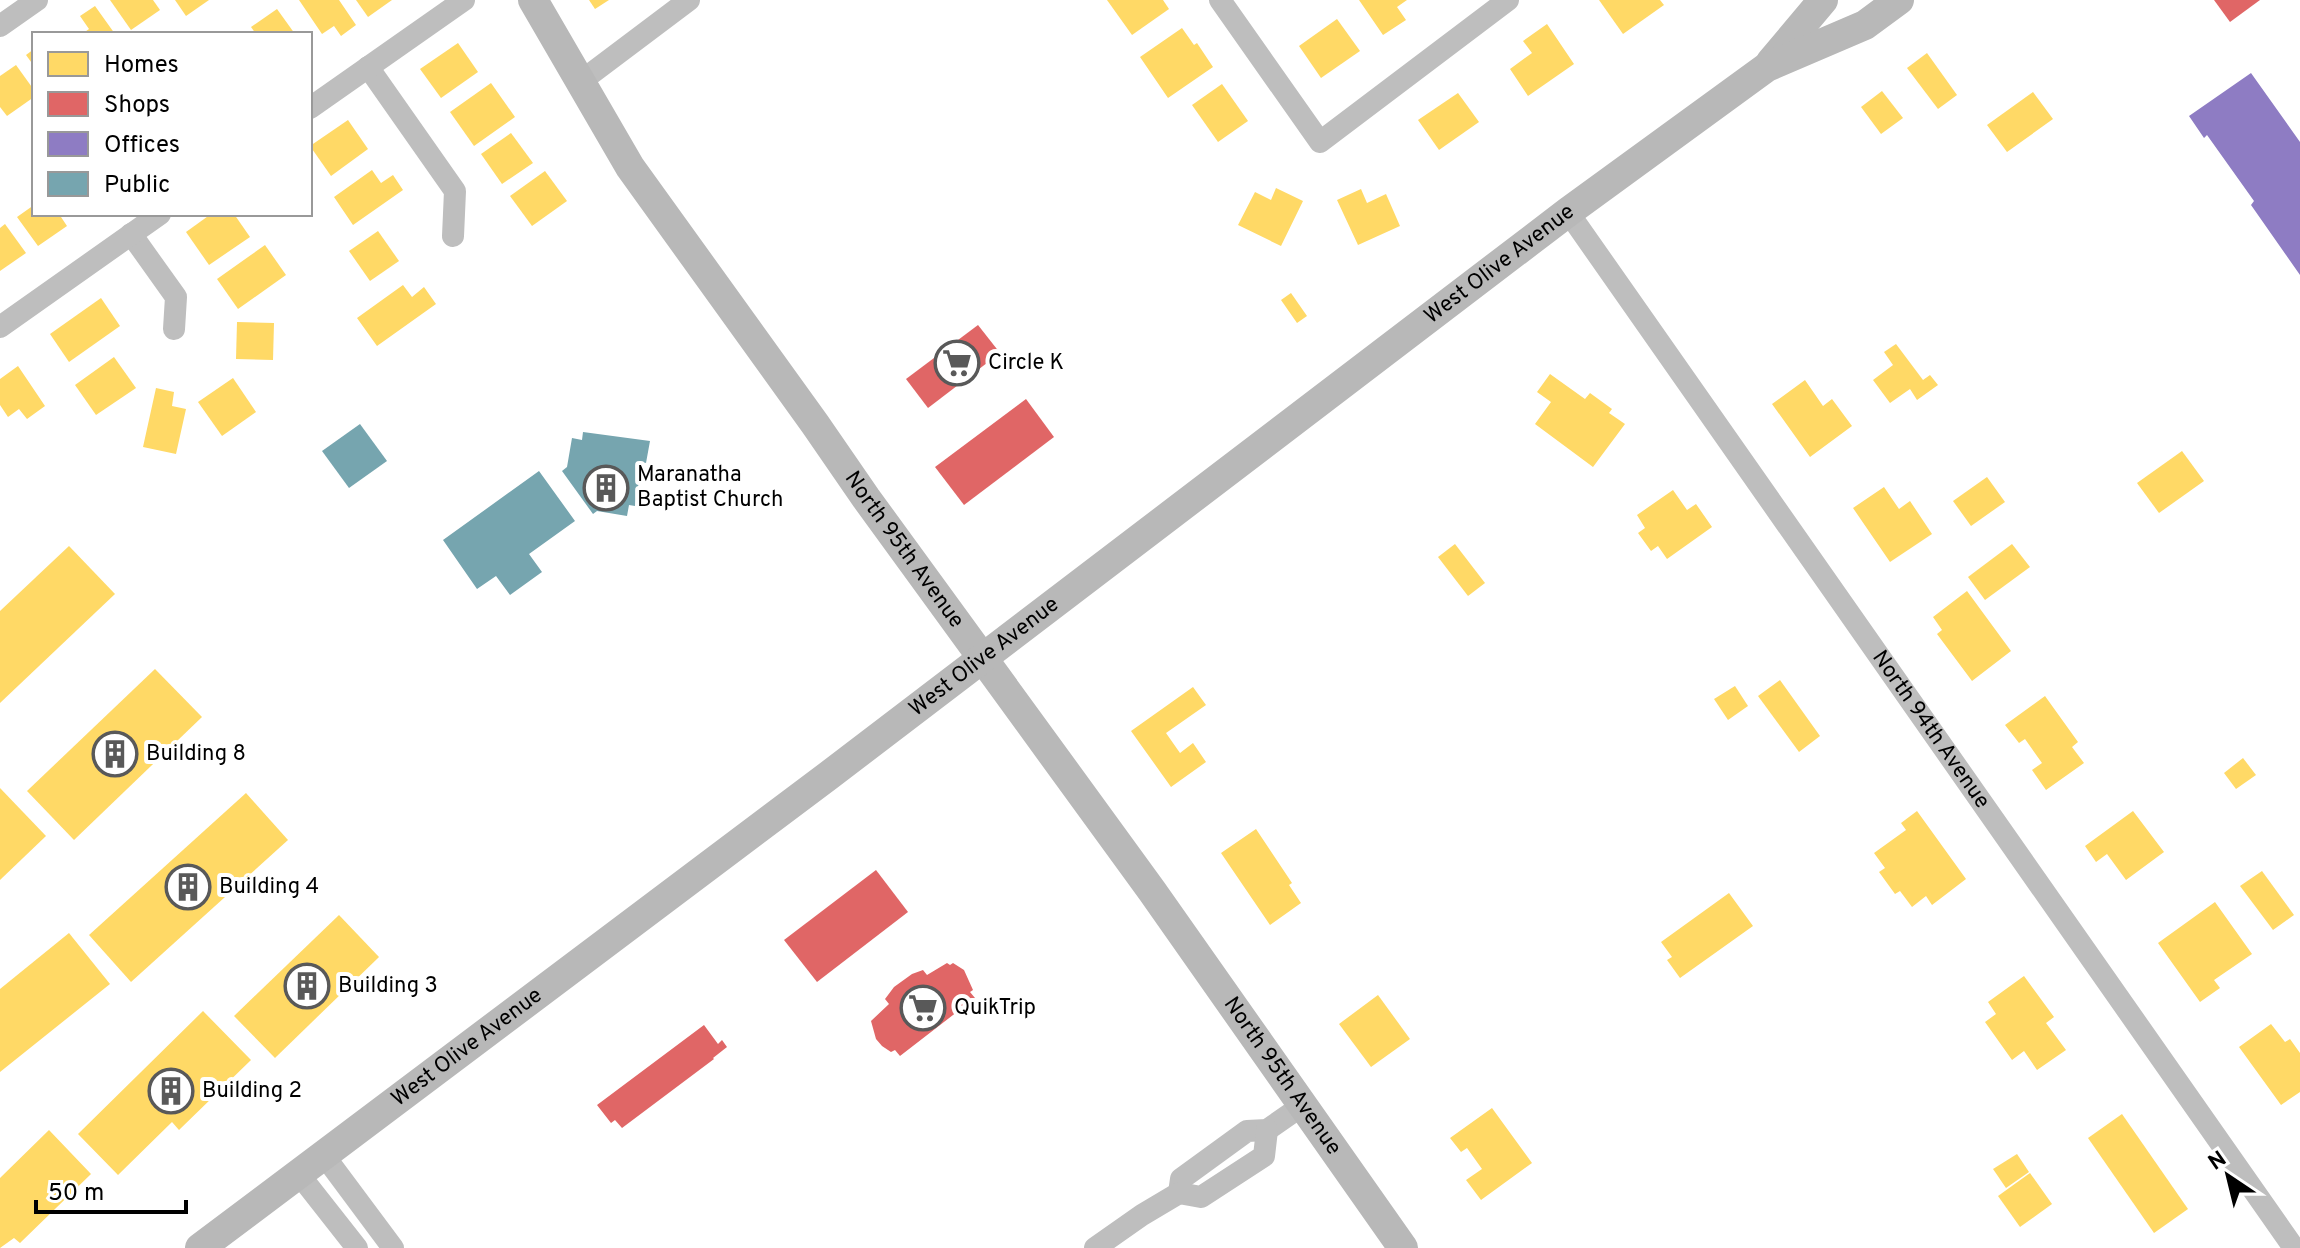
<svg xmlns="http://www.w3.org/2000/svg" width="2300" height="1248" font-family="Overpass,sans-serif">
  <rect width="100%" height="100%" fill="#fff"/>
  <g fill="#ffd966">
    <path d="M110 0H153L160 10 131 30Z"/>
    <path d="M175 0H209L186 16Z"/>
    <path d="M299 0H339L356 25 341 36 334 26 322 34Z"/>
    <path d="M356 0H392L368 17Z"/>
    <path d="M589 0H609L595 9Z"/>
    <path d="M1107 0H1163L1169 9 1132 35Z"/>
    <path d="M1359 0H1407L1397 7 1406 20 1383 35Z"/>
    <path d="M1599 0H1660L1664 5 1623 34Z"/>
    <path d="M95 6 115 34H82L89 29 80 16Z"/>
    <path d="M277 9 295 34H256L251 27Z"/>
    <path d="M1337 19 1360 51 1321 78 1299 46Z"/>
    <path d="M1547 24 1574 64 1528 96 1510 69 1532 53 1523 41Z"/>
    <path d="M1182 28 1194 45 1197 43 1213 67 1168 98 1140 57Z"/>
    <path d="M458 43 478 72 441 98 420 69Z"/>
    <path d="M34 49V66L26 55Z"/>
    <path d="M1927 53 1957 95 1938 109 1907 68Z"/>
    <path d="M16 65 34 90V97L7 116 0 107V76Z"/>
    <path d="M491 83 515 117 474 146 450 112Z"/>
    <path d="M1222 84 1248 121 1218 142 1192 105Z"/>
    <path d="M1882 91 1903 118 1881 134 1861 107Z"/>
    <path d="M2033 92 2053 119 2007 152 1987 125Z"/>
    <path d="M1458 93 1479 122 1439 150 1418 120Z"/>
    <path d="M348 120 368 149 331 176 310 146Z"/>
    <path d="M511 133 533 163 502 184 481 154Z"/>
    <path d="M372 170 381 183 393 175 403 190 353 225 334 197Z"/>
    <path d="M545 171 567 201 532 226 510 196Z"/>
    <path d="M1276 188 1303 201 1281 246 1238 225 1255 192 1271 200Z"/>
    <path d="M1361 189 1367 203 1386 194 1400 226 1358 245 1337 200Z"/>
    <path d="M34 205V214H59L67 226 38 246 17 217Z"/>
    <path d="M211 214H234L250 237 209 265 186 232Z"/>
    <path d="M5 224 26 253 0 271V228Z"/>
    <path d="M378 231 399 261 370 281 349 251Z"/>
    <path d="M265 245 286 275 238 309 217 279Z"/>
    <path d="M403 285 412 297 424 287 436 304 377 346 357 318Z"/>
    <path d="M1291 293 1307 316 1297 323 1281 300Z"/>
    <path d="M101 298 120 326 69 362 50 334Z"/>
    <path d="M237 322 274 323 273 360 236 359Z"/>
    <path d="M1896 344 1923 380 1930 375 1938 385 1917 400 1910 389 1890 403 1873 380 1893 365 1884 352Z"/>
    <path d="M114 357 136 388 96 415 75 385Z"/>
    <path d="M18 366 45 406 27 419 19 409 8 417 0 405V379Z"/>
    <path d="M1550 374 1585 399 1590 393 1612 409 1609 413 1625 424 1593 467 1535 424 1551 402 1537 392Z"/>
    <path d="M233 378 256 412 222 436 198 402Z"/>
    <path d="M1805 380 1823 406 1832 399 1852 426 1810 457 1772 404Z"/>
    <path d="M156 388 174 392 172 406 186 409 176 454 143 447Z"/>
    <path d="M2182 451 2204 481 2159 513 2137 483Z"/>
    <path d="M1987 477 2005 502 1971 526 1953 501Z"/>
    <path d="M1884 487 1899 509 1910 501 1932 534 1890 562 1853 508Z"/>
    <path d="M1673 490 1687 510 1696 504 1712 527 1667 559 1658 546 1651 551 1638 533 1645 528 1637 515Z"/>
    <path d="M1455 544 1485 583 1468 596 1438 557Z"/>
    <path d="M2012 544 2030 567 1985 600 1968 577Z"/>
    <path d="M69 546 115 594 0 703V611Z"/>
    <path d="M1967 591 2011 651 1972 681 1937 634 1942 630 1933 617Z"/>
    <path d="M155 669 202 717 74 840 27 791Z"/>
    <path d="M1780 680 1820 736 1799 752 1758 696Z"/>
    <path d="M1735 686 1748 706 1728 720 1714 699Z"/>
    <path d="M1193 687 1206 705 1166 733 1180 753 1193 743 1206 762 1171 787 1131 731Z"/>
    <path d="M2045 696 2078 742 2072 747 2084 763 2046 790 2032 770 2042 763 2025 739 2019 743 2005 725Z"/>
    <path d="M2243 758 2256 775 2236 789 2224 773Z"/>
    <path d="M0 788 46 836 0 880Z"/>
    <path d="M246 793 288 840 131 982 89 935Z"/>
    <path d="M1917 811 1966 879 1932 905 1926 896 1912 907 1900 891 1895 894 1879 872 1885 868 1874 853 1906 830 1901 823Z"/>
    <path d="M2133 811 2164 852 2126 880 2107 854 2096 862 2085 846Z"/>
    <path d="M1256 829 1292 883 1289 885 1301 903 1270 925 1221 853Z"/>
    <path d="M2262 871 2294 915 2273 930 2240 886Z"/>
    <path d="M1729 893 1753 926 1680 978 1667 960 1672 957 1661 942Z"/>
    <path d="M2215 902 2252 954 2214 980 2220 988 2200 1002 2158 943Z"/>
    <path d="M339 915 379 957 275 1058 234 1016Z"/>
    <path d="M69 933 110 984 0 1072V989Z"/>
    <path d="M2024 976 2054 1017 2046 1023 2066 1050 2037 1070 2024 1051 2012 1060 1985 1022 1996 1014 1988 1002Z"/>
    <path d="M1378 995 1410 1039 1371 1067 1339 1024Z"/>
    <path d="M203 1011 251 1060 179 1130 172 1122 118 1175 78 1134Z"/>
    <path d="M2271 1024 2285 1042 2290 1039 2300 1053V1092L2281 1105 2239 1047Z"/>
    <path d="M1492 1108 1532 1163 1481 1200 1466 1180 1482 1169 1467 1148 1461 1152 1450 1138Z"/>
    <path d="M2122 1114 2188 1209 2154 1233 2088 1138Z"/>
    <path d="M49 1130 91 1174 20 1243 14 1238 0 1248V1178Z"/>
    <path d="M2017 1154 2029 1172 2006 1188 1993 1169Z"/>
    <path d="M2030 1173 2052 1204 2020 1227 1998 1196Z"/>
  </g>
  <g fill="#e06666">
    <path d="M2214 0H2260L2230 22Z"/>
    <path d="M978 325 1000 353 928 408 906 379Z"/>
    <path d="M1026 399 1054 437 964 505 935 467Z"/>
    <path d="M876 870 908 912 817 982 784 940Z"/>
    <path d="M947 963 950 965 953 963 964 970 973 990 970 992 975 998 900 1056 895 1050 891 1052 882 1046 876 1039 871 1021 889 1004 885 999 894 987 912 974 923 970 927 975Z"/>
    <path d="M704 1025 718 1044 722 1040 727 1047 713 1058 714 1059 622 1128 615 1120 611 1123 597 1105Z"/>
  </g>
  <path fill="#8e7cc3" d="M2251 73 2300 142V275L2251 205 2254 201 2207 135 2204 138 2189 116Z"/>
  <g fill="#76a5af">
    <path d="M360 424 387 461 349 488 322 451Z"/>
    <path d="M583 432 650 441 646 463 642 462 635 506 629 505 627 516 597 511 593 514 562 471 567 467 572 438 582 440Z"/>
    <path d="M539 471 575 521 529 554 542 572 510 595 496 576 477 589 443 540Z"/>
  </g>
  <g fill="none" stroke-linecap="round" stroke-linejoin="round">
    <g stroke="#bebebe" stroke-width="22">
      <path d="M1220 0 1320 142 1508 0"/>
      <path d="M0 26 37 0"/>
      <path d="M368 67 455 191 453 236"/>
      <path d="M580 82 689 0"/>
      <path d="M310 108 464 0"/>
      <path id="s1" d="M1568 212 2294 1248"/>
      <path d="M131 234 176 297 174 329"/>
      <path d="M0 327 160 214"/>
      <path d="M323 1154 393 1248"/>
      <path d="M298 1173 357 1248"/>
      <path d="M1179 1193 1181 1179 1247 1131 1267 1130 1303 1105"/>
      <path d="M1095 1248 1142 1215 1179 1193 1201 1197 1264 1156 1267 1130"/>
    </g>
    <g stroke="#b8b8b8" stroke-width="30">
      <path id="s2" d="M533 0 630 167 815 424 866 498 1152 891 1403 1248"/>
      <path d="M1771 62 1823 0"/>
      <path id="s3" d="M200 1248 828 776 1568 212 1767 67 1865 25 1899 0"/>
    </g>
  </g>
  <defs>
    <g id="supermarket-ring" transform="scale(2.3)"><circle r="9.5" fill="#fff" stroke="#595959" stroke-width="1.5"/><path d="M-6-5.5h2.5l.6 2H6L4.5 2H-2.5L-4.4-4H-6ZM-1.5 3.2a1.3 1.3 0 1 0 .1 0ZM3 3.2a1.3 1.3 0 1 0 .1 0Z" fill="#595959"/></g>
    <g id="building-ring" transform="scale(2.3)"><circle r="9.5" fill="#fff" stroke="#595959" stroke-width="1.5"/><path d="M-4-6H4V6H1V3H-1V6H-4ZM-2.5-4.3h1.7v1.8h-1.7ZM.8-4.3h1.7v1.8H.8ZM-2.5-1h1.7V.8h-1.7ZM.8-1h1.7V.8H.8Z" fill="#595959"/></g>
  </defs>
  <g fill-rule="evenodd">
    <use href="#supermarket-ring" x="957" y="363"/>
    <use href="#building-ring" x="606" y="488"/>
    <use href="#building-ring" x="115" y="754"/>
    <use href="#building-ring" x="188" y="887"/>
    <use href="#building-ring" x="307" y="986"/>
    <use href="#supermarket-ring" x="923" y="1008"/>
    <use href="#building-ring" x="171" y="1091"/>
  </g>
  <g text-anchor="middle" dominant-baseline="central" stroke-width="8" stroke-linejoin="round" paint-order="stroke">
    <g font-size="22" fill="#000" stroke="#fff">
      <text stroke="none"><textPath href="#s3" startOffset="1630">West Olive Avenue</textPath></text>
      <text stroke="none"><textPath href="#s2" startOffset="664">North 95th Avenue</textPath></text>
      <text stroke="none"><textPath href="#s3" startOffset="982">West Olive Avenue</textPath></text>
      <text stroke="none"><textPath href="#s1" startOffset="632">North 94th Avenue</textPath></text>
      <text stroke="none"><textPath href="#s3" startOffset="334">West Olive Avenue</textPath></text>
      <text stroke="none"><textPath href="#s2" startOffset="1312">North 95th Avenue</textPath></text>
    </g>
    <g font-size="22" fill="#000" stroke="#fff" text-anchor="start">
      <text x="988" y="363">Circle K</text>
      <text x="637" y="475">Maranatha<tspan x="637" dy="25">Baptist Church</tspan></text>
      <text x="146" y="754">Building 8</text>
      <text x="219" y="887">Building 4</text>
      <text x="338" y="986">Building 3</text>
      <text x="954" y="1008">QuikTrip</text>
      <text x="202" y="1091">Building 2</text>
    </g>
  </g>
  <rect x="32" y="32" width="280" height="184" fill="#ffffff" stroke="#999999" stroke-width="2"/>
  <rect x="48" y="52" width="40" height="24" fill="#ffd966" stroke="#999999" stroke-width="2"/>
  <text x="104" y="72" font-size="24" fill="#000000">Homes</text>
  <rect x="48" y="92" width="40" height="24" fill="#e06666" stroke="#999999" stroke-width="2"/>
  <text x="104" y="112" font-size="24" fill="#000000">Shops</text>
  <rect x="48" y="132" width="40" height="24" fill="#8e7cc3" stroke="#999999" stroke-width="2"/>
  <text x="104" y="152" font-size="24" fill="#000000">Offices</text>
  <rect x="48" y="172" width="40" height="24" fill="#76a5af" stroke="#999999" stroke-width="2"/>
  <text x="104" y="192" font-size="24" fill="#000000">Public</text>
  <g transform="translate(2228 1176) rotate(325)" stroke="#ffffff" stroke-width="6" paint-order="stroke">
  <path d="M0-6L14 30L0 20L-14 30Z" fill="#000000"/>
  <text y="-12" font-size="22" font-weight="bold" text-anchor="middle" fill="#000000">N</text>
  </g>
  <path d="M36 1200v12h150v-12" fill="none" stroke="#000000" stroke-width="4"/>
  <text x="48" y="1200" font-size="24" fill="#000000" stroke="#ffffff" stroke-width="6" paint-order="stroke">50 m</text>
</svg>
